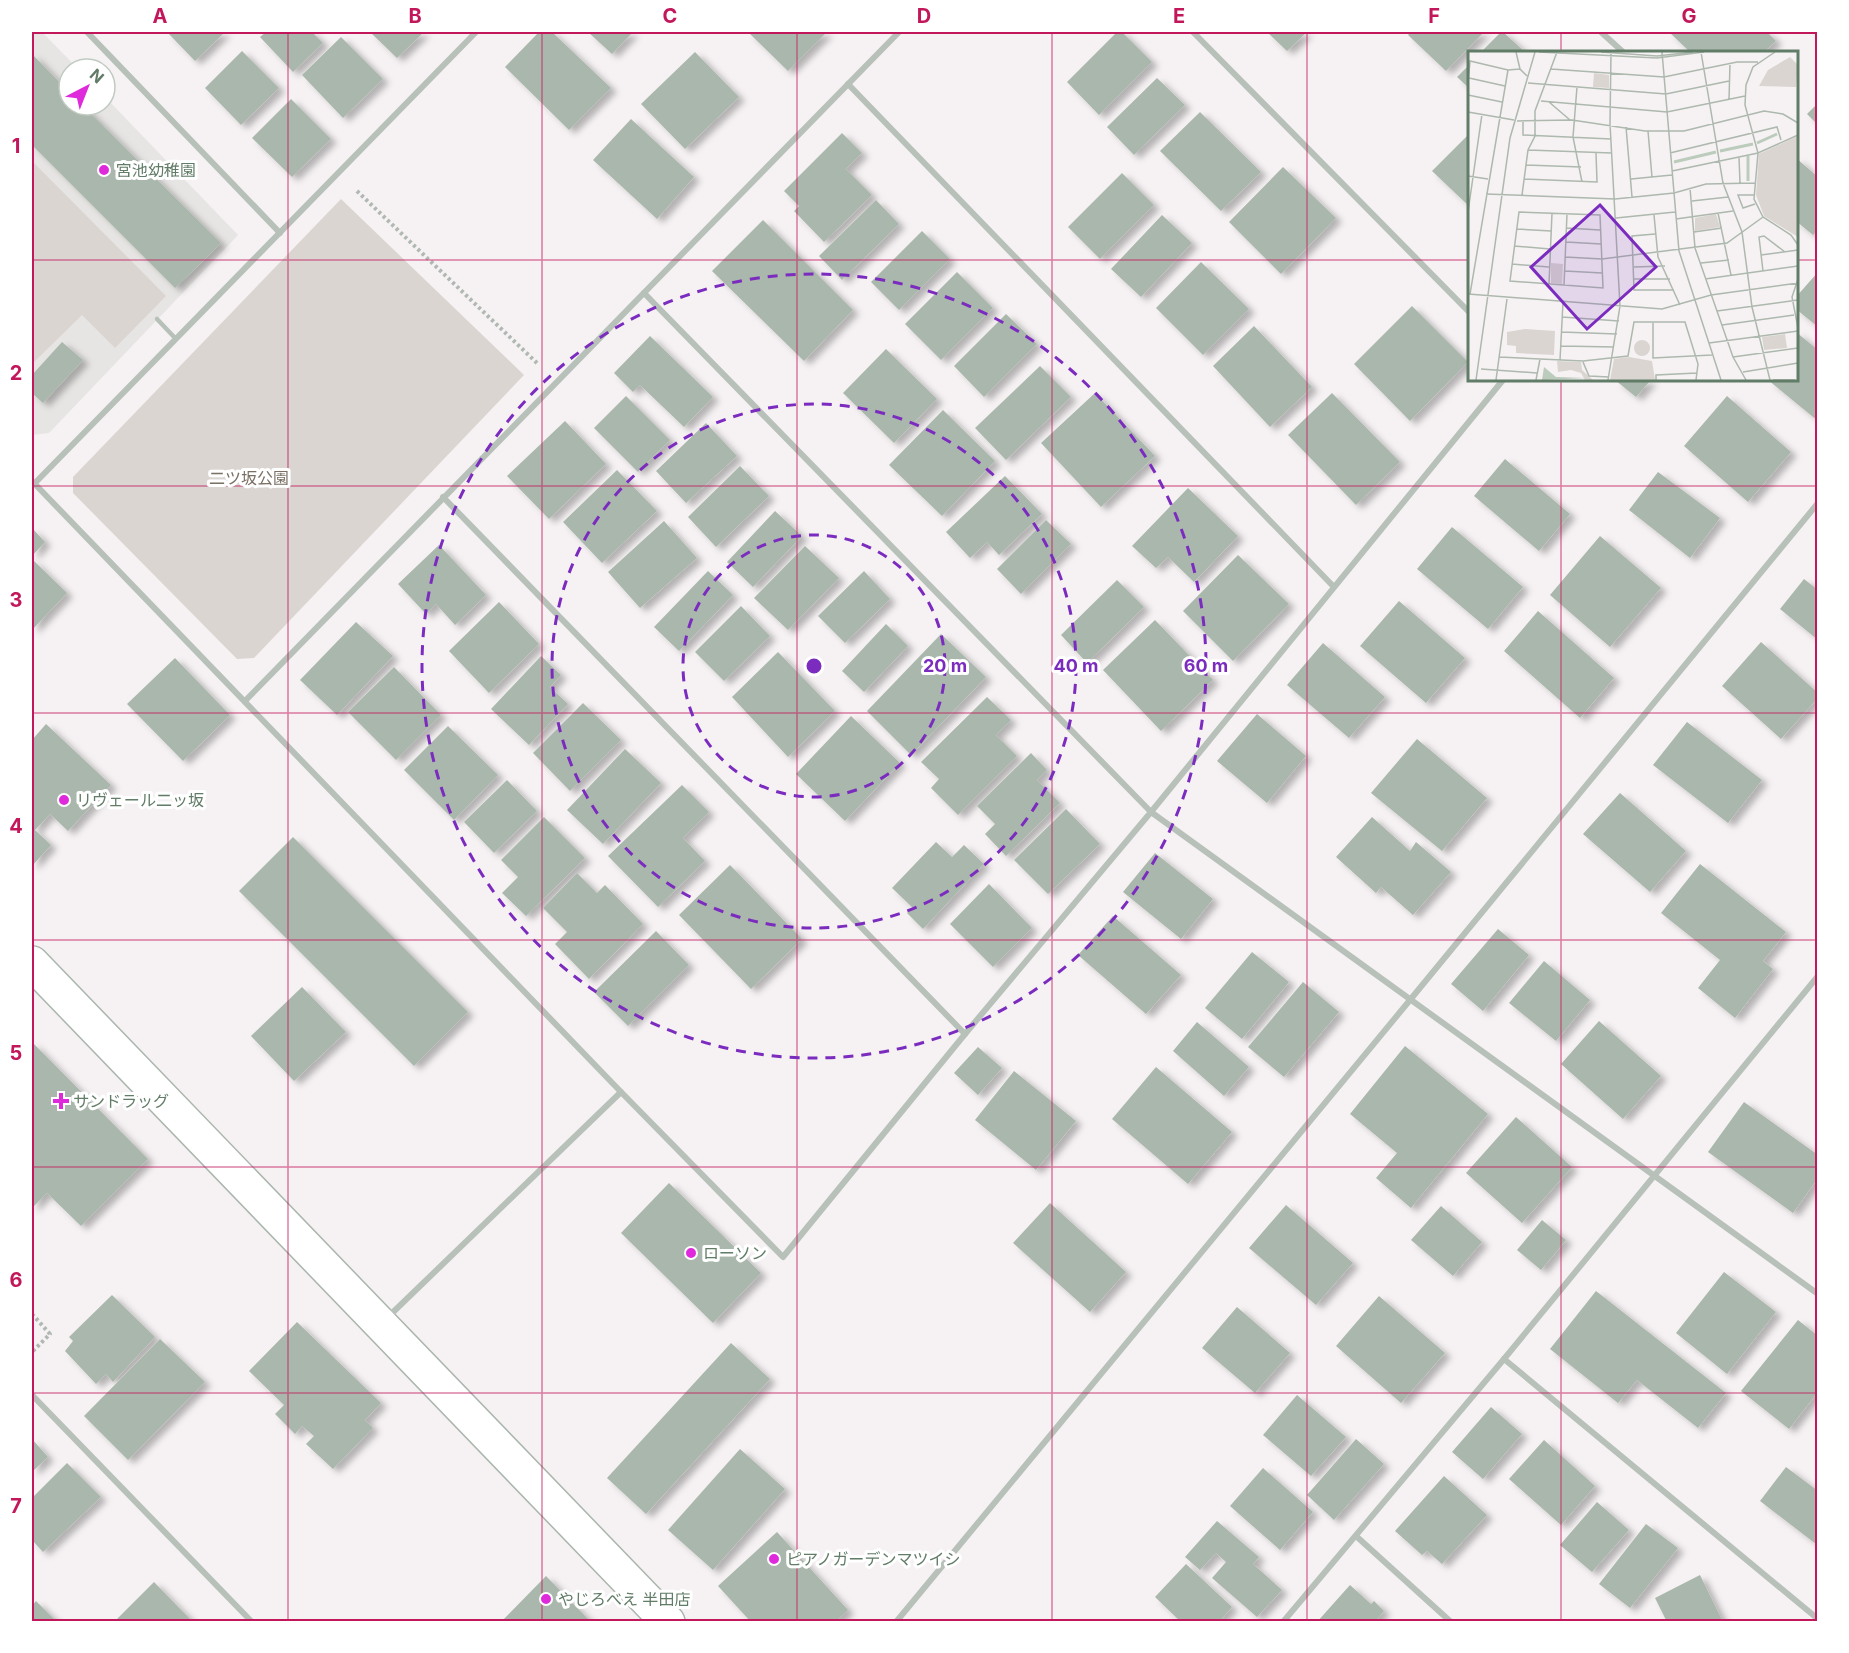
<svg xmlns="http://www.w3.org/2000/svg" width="1849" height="1653" font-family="Inter,'Noto Sans JP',sans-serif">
  <defs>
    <filter id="shadow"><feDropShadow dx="6" dy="4" stdDeviation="3" flood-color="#0004"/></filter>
  </defs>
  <rect width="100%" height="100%" fill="#f6f2f3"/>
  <path fill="#e6e5e4" d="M32 32H42L78 69H69V105H105V97L238 235 49 433 32 435Z"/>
  <g fill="#dad5d1">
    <path d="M32 161 166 296 115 348 82 315 32 364Z"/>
    <path d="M341 199 524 375 254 658 237 659 73 493V477Z"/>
  </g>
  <g fill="#aab7ac" filter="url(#shadow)">
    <path d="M167 32H225L195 61Z"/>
    <path d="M266 32H312L323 43 293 72 260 37Z"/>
    <path d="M370 32H424L397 58Z"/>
    <path d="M539 32H552L611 88 569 130 505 67Z"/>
    <path d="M588 32H633L612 54Z"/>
    <path d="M748 32H827L788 71Z"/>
    <path d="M1117 32H1122L1152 62 1099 115 1067 82Z"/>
    <path d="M1267 32H1307L1287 51Z"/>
    <path d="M1411 32H1484L1446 71 1408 35Z"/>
    <path d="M1501 32H1503L1525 52H1481Z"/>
    <path d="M1669 32H1767L1776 41 1764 52H1690Z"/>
    <path d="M341 37 383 79 343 118 302 75Z"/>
    <path d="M242 51 279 88 241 125 205 88Z"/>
    <path d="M695 52 739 97 685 149 641 104Z"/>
    <path d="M32 54 69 92V105H82L221 243 175 288 32 145Z"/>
    <path d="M1470 64V89L1457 77Z"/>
    <path d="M1157 78 1185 105 1134 155 1107 127Z"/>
    <path d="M291 99 331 139 292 177 252 138Z"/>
    <path d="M1818 103V125L1807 114Z"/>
    <path d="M1200 112 1261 172 1221 211 1160 151Z"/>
    <path d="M631 119 694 177 657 219 593 160Z"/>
    <path d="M842 133 862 153 846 169 872 195 824 242 794 211 799 206 784 191Z"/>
    <path d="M1470 133V207L1432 171Z"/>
    <path d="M1796 158 1818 177V230L1813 235 1796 221Z"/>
    <path d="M1283 167 1336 218 1281 274 1229 222Z"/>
    <path d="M1122 173 1154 205 1100 259 1068 227Z"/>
    <path d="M876 200 899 224 842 280 819 256Z"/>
    <path d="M1162 215 1192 243 1141 297 1111 269Z"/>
    <path d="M763 220 853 310 804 361 712 271Z"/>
    <path d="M922 231 950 259 899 310 871 282Z"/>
    <path d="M1201 262 1249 309 1203 355 1156 308Z"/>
    <path d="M957 272 993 308 941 360 905 324Z"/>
    <path d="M1818 272V327L1796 309V297Z"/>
    <path d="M1412 306 1468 362 1410 421 1354 364Z"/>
    <path d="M1006 314 1037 344 984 397 954 366Z"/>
    <path d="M1254 326 1312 387 1270 427 1213 366Z"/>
    <path d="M1796 332 1818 350V421L1768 380H1796Z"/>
    <path d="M650 336 713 397 684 427 640 385 633 392 614 373Z"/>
    <path d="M62 342 83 360 43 403 32 393V375Z"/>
    <path d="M886 349 937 399 894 443 843 393Z"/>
    <path d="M1040 366 1071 397 1006 460 975 428Z"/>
    <path d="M1615 380H1651L1636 397Z"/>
    <path d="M1095 393 1155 456 1101 507 1041 443Z"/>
    <path d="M1332 393 1400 462 1356 505 1288 435Z"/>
    <path d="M626 396 670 440 638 472 594 428Z"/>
    <path d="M1727 396 1791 452 1748 502 1684 446Z"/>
    <path d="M943 410 995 461 942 516 889 465Z"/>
    <path d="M565 421 606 464 549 519 507 476Z"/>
    <path d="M706 423 737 456 686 503 656 471Z"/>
    <path d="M1505 459 1570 514 1539 551 1474 496Z"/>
    <path d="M740 466 769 496 716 547 688 517Z"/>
    <path d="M617 470 657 511 602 563 563 522Z"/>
    <path d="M1658 472 1720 518 1690 558 1629 510Z"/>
    <path d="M1005 476 1042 514 999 555 987 542 970 558 946 532Z"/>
    <path d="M1188 488 1238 536 1194 582 1168 557 1156 568 1132 546Z"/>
    <path d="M775 511 802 536 753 587 727 562Z"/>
    <path d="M1046 520 1071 544 1021 594 997 569Z"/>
    <path d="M664 521 697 558 640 608 608 572Z"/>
    <path d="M1452 527 1523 587 1488 629 1417 569Z"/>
    <path d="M32 528 45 542 32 556Z"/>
    <path d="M1600 536 1661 588 1610 647 1550 595Z"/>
    <path d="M439 545 486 595 455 625 436 604 426 614 398 584Z"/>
    <path d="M805 546 839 578 788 630 754 598Z"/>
    <path d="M1238 555 1289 604 1233 661 1183 611Z"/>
    <path d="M32 559 67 593 32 630Z"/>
    <path d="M708 571 733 595 679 651 654 627Z"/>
    <path d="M864 571 890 599 845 643 818 616Z"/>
    <path d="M1804 579 1818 590V640L1780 609Z"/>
    <path d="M1117 580 1144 607 1087 663 1061 635Z"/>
    <path d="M1399 601 1465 658 1426 703 1360 646Z"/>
    <path d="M499 602 539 644 489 693 449 651Z"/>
    <path d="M741 606 770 636 724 681 695 652Z"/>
    <path d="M1538 611 1614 678 1580 718 1504 651Z"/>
    <path d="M1155 620 1213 680 1161 731 1103 670Z"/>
    <path d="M356 622 393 656 337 715 300 680Z"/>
    <path d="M886 624 908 646 864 692 842 671Z"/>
    <path d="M941 634 986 677 911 755 867 711Z"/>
    <path d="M1761 642 1818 693V698L1781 739 1722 686Z"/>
    <path d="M1323 643 1385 697 1349 738 1287 685Z"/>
    <path d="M778 652 835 711 788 757 732 697Z"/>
    <path d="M541 656 561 675 550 687 568 704 529 745 491 709Z"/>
    <path d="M175 658 230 715 183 761 127 704Z"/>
    <path d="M394 667 441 715 396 760 348 712Z"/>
    <path d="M987 697 1011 720 996 735 1017 756 958 815 931 788 939 779 921 762Z"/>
    <path d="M583 703 621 740 570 791 533 753Z"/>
    <path d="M1257 714 1306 756 1267 803 1217 761Z"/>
    <path d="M851 716 900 763 845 821 796 774Z"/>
    <path d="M1687 722 1762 780 1728 823 1653 765Z"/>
    <path d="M46 724 111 785 68 831 50 814 35 830 51 845 32 866V740Z"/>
    <path d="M448 726 498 775 454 820 404 770Z"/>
    <path d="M1417 739 1487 798 1442 851 1371 793Z"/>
    <path d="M625 749 661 783 603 844 567 810Z"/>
    <path d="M1031 753 1047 770 1037 780 1060 803 1006 856 985 834 995 824 977 806Z"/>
    <path d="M507 780 537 811 494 853 464 822Z"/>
    <path d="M682 785 709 812 683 838 705 861 658 907 608 856Z"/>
    <path d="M1620 793 1686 851 1650 892 1583 834Z"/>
    <path d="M1066 809 1100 844 1048 894 1014 860Z"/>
    <path d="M544 817 585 858 526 916 502 893 518 877 501 860Z"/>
    <path d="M1372 817 1410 851 1416 842 1451 872 1413 915 1381 887 1376 893 1336 857Z"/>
    <path d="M293 837 468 1012 414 1066 239 891Z"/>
    <path d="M936 842 952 857 964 845 984 864 923 929 907 913 913 908 892 888Z"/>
    <path d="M1155 853 1213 899 1181 939 1123 892Z"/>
    <path d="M1700 864 1786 932 1763 961 1773 969 1735 1018 1698 988 1720 960 1661 913Z"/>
    <path d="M730 865 802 939 751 989 679 915Z"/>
    <path d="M577 873 597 893 605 885 643 924 589 979 555 944 567 932 543 908Z"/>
    <path d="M989 884 1032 928 993 967 950 924Z"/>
    <path d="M1113 916 1181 975 1146 1014 1078 955Z"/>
    <path d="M1498 929 1529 955 1483 1011 1451 984Z"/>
    <path d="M656 931 689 965 628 1026 594 992Z"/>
    <path d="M1252 952 1289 982 1242 1039 1205 1008Z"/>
    <path d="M1544 961 1590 1000 1556 1041 1509 1003Z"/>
    <path d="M1303 982 1339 1012 1284 1077 1248 1047Z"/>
    <path d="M302 987 346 1032 294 1081 251 1036Z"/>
    <path d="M1599 1021 1661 1076 1623 1119 1561 1064Z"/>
    <path d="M1197 1022 1249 1067 1224 1096 1173 1051Z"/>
    <path d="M32 1042 148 1159 81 1226 47 1193 32 1208Z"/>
    <path d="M1405 1046 1488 1114 1411 1208 1376 1178 1397 1153 1350 1114Z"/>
    <path d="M978 1047 1002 1068 978 1095 954 1073Z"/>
    <path d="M1156 1067 1232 1132 1188 1184 1112 1119Z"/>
    <path d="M1014 1071 1076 1121 1036 1170 975 1120Z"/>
    <path d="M1744 1102 1818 1155V1178L1793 1213 1708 1152Z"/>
    <path d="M1516 1117 1572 1167 1522 1223 1466 1173Z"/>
    <path d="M669 1183 761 1273 713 1323 621 1233Z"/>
    <path d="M1050 1203 1126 1272 1090 1312 1013 1243Z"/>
    <path d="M1286 1205 1353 1263 1316 1305 1249 1248Z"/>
    <path d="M1441 1206 1482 1242 1453 1276 1411 1240Z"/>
    <path d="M1542 1220 1566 1240 1541 1270 1517 1250Z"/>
    <path d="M1724 1272 1776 1312 1727 1374 1676 1333Z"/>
    <path d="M1596 1291 1726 1393 1698 1428 1637 1380 1618 1403 1550 1349Z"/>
    <path d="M112 1295 155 1337 113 1382 106 1374 96 1384 65 1351 73 1341 69 1337Z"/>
    <path d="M1379 1296 1445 1353 1401 1403 1336 1346Z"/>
    <path d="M1237 1307 1290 1353 1255 1393 1202 1348Z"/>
    <path d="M1798 1320 1818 1336V1392L1789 1429 1741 1391Z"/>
    <path d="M297 1322 381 1403 365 1420 373 1428 333 1469 306 1444 314 1436 302 1426 295 1434 275 1414 284 1405 249 1371Z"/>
    <path d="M160 1339 205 1382 128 1460 84 1416Z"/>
    <path d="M731 1343 770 1379 646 1514 607 1478Z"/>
    <path d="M1297 1395 1346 1437 1311 1476 1263 1435Z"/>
    <path d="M1491 1407 1522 1434 1483 1479 1452 1452Z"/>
    <path d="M32 1439 48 1457 32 1472Z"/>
    <path d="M1356 1439 1384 1464 1334 1520 1307 1495Z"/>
    <path d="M1544 1440 1595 1486 1561 1525 1509 1479Z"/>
    <path d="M740 1449 785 1489 713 1570 668 1530Z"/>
    <path d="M67 1463 101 1497 43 1552 32 1540V1498Z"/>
    <path d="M1786 1467 1818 1491V1541L1816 1544 1760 1501Z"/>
    <path d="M1263 1468 1313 1512 1280 1550 1230 1506Z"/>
    <path d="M1444 1476 1487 1515 1442 1564 1427 1551 1422 1555 1395 1531Z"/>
    <path d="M1597 1502 1629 1530 1592 1572 1560 1545Z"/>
    <path d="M1217 1521 1259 1557 1253 1564 1282 1590 1257 1617 1212 1578 1226 1562 1216 1553 1200 1570 1185 1557Z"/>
    <path d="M1646 1524 1678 1548 1630 1608 1599 1584Z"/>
    <path d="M777 1532 848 1610 836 1622H751L718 1586Z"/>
    <path d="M1186 1564 1232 1607 1219 1622H1181L1155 1597Z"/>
    <path d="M1700 1575 1723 1622H1667L1655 1598Z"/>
    <path d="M546 1576 591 1622H501Z"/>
    <path d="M154 1582 190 1619 187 1622H114Z"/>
    <path d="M1350 1585 1371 1604 1374 1601 1384 1611 1375 1622H1317Z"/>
    <path d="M36 1601 57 1622H32V1606Z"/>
  </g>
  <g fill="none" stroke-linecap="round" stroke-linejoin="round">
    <g stroke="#aab6ad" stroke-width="36">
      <path id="secondary" d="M32 963 668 1622"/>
    </g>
    <g stroke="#b0b8b2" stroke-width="4" stroke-dasharray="3 3" stroke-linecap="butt">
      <path d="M357 191 538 364"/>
      <path d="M32 1314 50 1334 32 1352"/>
    </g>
    <path stroke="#b7c1ba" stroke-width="4.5" d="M157 319 176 339"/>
    <g stroke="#b7c1ba" stroke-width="6">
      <path d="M87 32 280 233"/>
      <path d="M1193 32 1470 313"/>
      <path d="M1601 32 1623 52"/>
      <path d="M848 84 1333 586"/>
      <path d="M644 293 1151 812 1818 1294"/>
      <path d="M32 481 621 1092 783 1257 965 1034 1151 812 1503 380"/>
      <path d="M34 484 476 32"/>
      <path d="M443 497 965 1034"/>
      <path d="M245 701 899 32"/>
      <path d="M388 1317 621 1092"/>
      <path d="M1504 1359 1818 1619"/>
      <path d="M32 1395 252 1622"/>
      <path d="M1356 1536 1451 1622"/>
      <path d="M896 1622 1410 1000 1818 503"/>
      <path d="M1283 1622 1504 1359 1818 976"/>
    </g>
    <use href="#secondary" stroke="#fff" stroke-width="33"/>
  </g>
  <path fill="none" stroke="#c2185b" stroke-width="1.5" stroke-opacity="0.55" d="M288 32V1622M542 32V1622M797 32V1622M1052 32V1622M1307 32V1622M1561 32V52M32 260H1470M1796 260H1818M1561 380V1622M32 486H1818M32 713H1818M32 940H1818M32 1167H1818M32 1393H1818"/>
  <g fill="none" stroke="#7b2cbf" stroke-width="3" stroke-dasharray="10 8">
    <circle cx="814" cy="666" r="131"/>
    <circle cx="814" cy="666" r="262"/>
    <circle cx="814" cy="666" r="392"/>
  </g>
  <g fill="#de2adb" stroke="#fff" stroke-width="2">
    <circle cx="104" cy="170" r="6"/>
    <circle cx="64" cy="800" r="6"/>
    <path d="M58 1092h6v6h6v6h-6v6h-6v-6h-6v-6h6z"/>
    <circle cx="691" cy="1253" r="6"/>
    <circle cx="774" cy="1559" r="6"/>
    <circle cx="546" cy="1599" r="6"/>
  </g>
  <g text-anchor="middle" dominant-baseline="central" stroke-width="6" stroke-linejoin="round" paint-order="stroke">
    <g font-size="16" fill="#617c67" stroke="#fff" text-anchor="start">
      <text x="116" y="170">宮池幼稚園</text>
      <text x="76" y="800">リヴェール二ッ坂</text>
      <text x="73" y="1101">サンドラッグ</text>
      <text x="703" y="1253">ローソン</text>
      <text x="786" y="1559">ピアノガーデンマツイシ</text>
      <text x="558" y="1599">やじろべえ 半田店</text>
    </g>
    <g font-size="16" fill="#7a7064" stroke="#fff">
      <text x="249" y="478">二ツ坂公園</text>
    </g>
  </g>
  <g transform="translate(1468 51)">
    <rect width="330" height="330" fill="#f6f2f3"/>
    <path d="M322 6 330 14 328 36 291 35 300 19ZM126 22 141 24V37L125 36ZM330 85V186L296 165 288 144 291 103ZM248 163 252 176 227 180V167ZM83 212 95 213 94 233 83 232ZM57 278 87 280 86 304 48 302V295L39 294V281ZM317 283 319 297 296 299 294 286ZM166 297a8 8 0 1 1 16 0a8 8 0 1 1-16 0ZM161 306 184 310 187 329H142L146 308ZM89 310 113 311 114 319 125 329H117L113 322 103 319 90 321Z" fill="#dad5d1"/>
    <path d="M76 316 88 326 119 327 74 329Z" fill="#bbcbbc"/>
    <path fill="none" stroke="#bbcbbc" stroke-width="3" d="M289 92 309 83M252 100 285 93M206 111 248 101M280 130V105"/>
    <path fill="none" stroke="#adb8ae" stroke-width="1.5" d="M48 1 52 18 59 25M71 1 189 7 236 1M133 1 189 5 225 1M194 1 211 200 253 329M233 1 255 132 274 181 284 256 302 329M307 1 285 16 278 34 277 54 290 102 286 148 295 166 323 184 330 194M83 18 196 26 269 11H290M1 27 37 35M0 32 2 10 40 19 52 18M60 32 198 43 261 30M109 36 105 86 114 131M0 44 34 51M261 49 262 12M73 50 199 61 277 45M81 51 102 69M0 61 46 69M49 70 104 69 177 80H216L296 60 315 63 330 72M55 71V84L143 88M158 76 164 146M180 80 184 126M60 99 144 102M202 102 309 76 313 89M271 106 272 132M58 114 113 116M204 120 290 102 330 84M0 125 20 128M56 128 129 131 128 102M163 128 204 124M222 137 227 197 265 306 278 329M18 143 147 148 206 142 238 133 287 132M54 144 60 99 67 85V60L89 1M286 144H270L275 157 287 153M224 150 260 146M0 161 14 63M51 161 132 164 135 237 42 230ZM250 162 263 224M186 164 190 206 212 254M148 167 207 161M208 168 265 160M98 177 132 179M49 178 83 180M226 181 254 177M187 183 164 185 166 239H206M98 191 133 193M46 195 82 198M293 204 330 199M97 206 134 208 259 192 295 166M233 212 261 209M44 213 81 216M166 216 197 215M97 220 134 222M295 220 291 186 296 185 317 201M166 228H202M237 228 330 215M330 228 324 246 330 277M81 233 84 162M96 234 99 163M0 243 194 258 243 244 330 232M2 243 40 19M249 260 330 249M94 266 151 270M185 272V307L244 304M254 274 326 264M93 281 149 283M241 292 330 280M93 295 146 296M31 306 115 310 160 305 166 271H217L230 313 228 329M265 306 330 297M92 309 95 251M115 311 121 325 141 326M13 318 69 322M275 321 330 312M8 329 42 87 67 1M28 329 39 248M68 329 72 308M140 329 152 255 142 73 143 1M188 329V324L229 322M305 329H327"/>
    <path fill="#7b2cbf" fill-opacity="0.15" stroke="#7b2cbf" stroke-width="3" d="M132 154 188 216 119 278 63 216Z"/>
    <rect width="330" height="330" fill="none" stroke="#617c67" stroke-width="3"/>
  </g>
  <circle cx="814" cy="666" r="9" fill="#7b2cbf" stroke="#fff" stroke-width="3"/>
  <g font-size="18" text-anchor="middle" font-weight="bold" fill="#7b2cbf" stroke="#fff" stroke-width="6" stroke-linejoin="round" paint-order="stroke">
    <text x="945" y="672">20 m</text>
    <text x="1076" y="672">40 m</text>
    <text x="1206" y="672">60 m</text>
  </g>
  <rect width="1849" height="1653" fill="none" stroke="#ffffff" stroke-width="66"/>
  <g transform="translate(87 87) rotate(42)"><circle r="28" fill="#ffffff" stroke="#c0cbc2" stroke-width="1.5"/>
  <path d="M0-4.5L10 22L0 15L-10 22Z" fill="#de2adb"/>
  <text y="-9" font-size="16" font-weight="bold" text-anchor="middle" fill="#617c67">N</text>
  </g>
  <rect x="33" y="33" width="1783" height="1587" fill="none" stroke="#c2185b" stroke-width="2"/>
  <g font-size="20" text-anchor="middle" font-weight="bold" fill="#c2185b">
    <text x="160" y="23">A</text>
    <text x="415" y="23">B</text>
    <text x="670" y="23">C</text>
    <text x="924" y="23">D</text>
    <text x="1179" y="23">E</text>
    <text x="1434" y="23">F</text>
    <text x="1689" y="23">G</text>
    <text x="16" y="153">1</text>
    <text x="16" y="380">2</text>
    <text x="16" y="607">3</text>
    <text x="16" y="833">4</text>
    <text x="16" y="1060">5</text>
    <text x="16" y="1287">6</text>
    <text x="16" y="1513">7</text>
  </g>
</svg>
